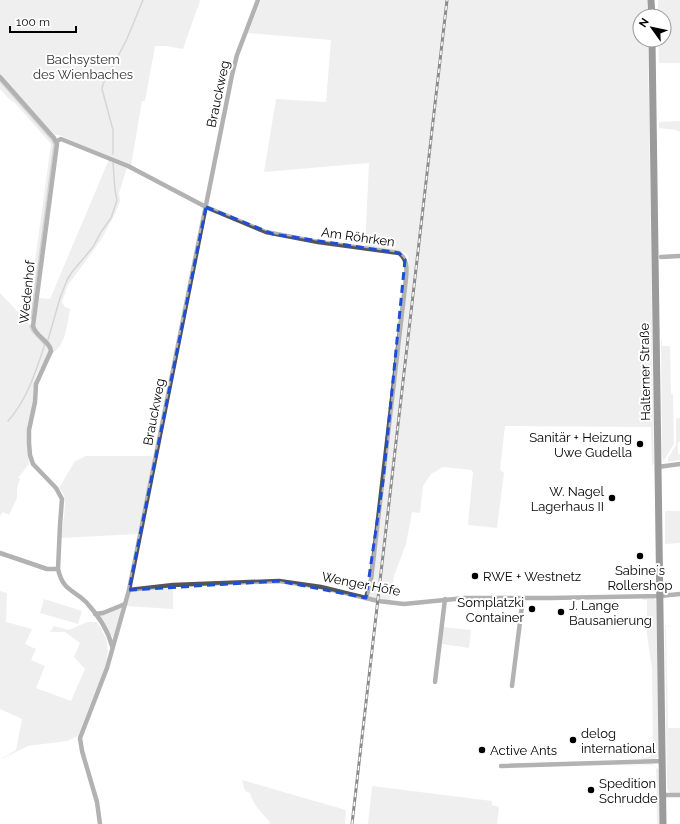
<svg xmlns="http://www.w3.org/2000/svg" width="680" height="824" font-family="Raleway,sans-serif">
  <rect width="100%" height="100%" fill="#fff"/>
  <g fill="#dcdcdc">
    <path d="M0 0H200L198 8 197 9 183 49 166 46H155L145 101H142L131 166 127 168 119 193 120 201 115 214 101 240 68 285 62 302 65 307 70 309C68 320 67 333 61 344 59 349 53 351 52 356H48L36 376 34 383 33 406 27 431 29 464 18 478 20 479 17 488V498L9 515 3 512 0 516V293L17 311 21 312 30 319 32 305 29 304 34 272 33 264 35 261 51 144 15 103 9 99 0 89V78L53 138 56 144 31 321 30 320 28 323 29 324 34 325 39 298 50 299 110 157 59 135H55L0 75Z"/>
    <path d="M261 0H648V16H640V40H648L654 463 652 466 651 427 505 426 500 470 504 473 497 528 468 525 473 472 471 470 443 467 431 474 423 486 420 513 412 512 406 544 394 576 390 601 369 597 368 595 406 288 408 255 403 252 365 247 369 163 264 172 276 99 326 102 331 40 248 33Z"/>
    <path d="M659 0H680V63H659L658 40H664V16H658V2Z"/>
    <path d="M680 121V132L675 130 659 128V122Z"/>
    <path d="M662 339V346H670L671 394H673L674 444 663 462 662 453 661 340Z"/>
    <path d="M677 418H680V442H678V454H680V460L668 462V458L676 445V419Z"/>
    <path d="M86 456H151L154 460 138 534 61 538C62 529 67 503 64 496 63 493 61 490 59 488L75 461Z"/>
    <path d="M665 511H680V543L665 544Z"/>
    <path d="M173 587V609L126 606 131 592Z"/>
    <path d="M0 591 7 593 6 622 32 629 25 644 36 649 31 660 45 666 36 688 71 701 85 669 74 657 80 643 65 632H50L54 626 69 630 87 622H97L106 638 108 651 105 668 78 736 67 741 28 746 0 760 16 750 22 719 0 709Z"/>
    <path d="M643 598H654L656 601 659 756 653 760H644L643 758 649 757 653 754 652 669 647 635V600H643Z"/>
    <path d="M44 599 82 611 78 624 40 613Z"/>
    <path d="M122 606 113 638 96 616Z"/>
    <path d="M666 625H668L666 627 668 728H680V793H671L668 791 667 788 665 628Z"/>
    <path d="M443 627 471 630 469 648 442 644Z"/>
    <path d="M652 764 659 770 660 824H657L656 768 652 765 616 766Z"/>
    <path d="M242 780 346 810 345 824H269L270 822C262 813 253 805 250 793L245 791Z"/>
    <path d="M372 786 492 801V805L499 807 497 824H368Z"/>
  </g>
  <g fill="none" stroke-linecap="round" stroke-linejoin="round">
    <g stroke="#a3a3a3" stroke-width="1.5">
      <path d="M0 81 52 140 54 145 31 319"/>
      <path d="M113 154V130L102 89 103 84 126 41 143 0"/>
      <path d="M30 326 32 331 44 344"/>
      <path d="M48 340 60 298 67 280 72 272 93 247 101 232 111 218 117 200 115 190 113 163"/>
      <path d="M8 421C27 400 36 371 45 344"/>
    </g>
    <g stroke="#555" stroke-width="4.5">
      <path d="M0 77 54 138 57 144 33 326C36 337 50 341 51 351L36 384 35 402 29 430V443L30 455 33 464 56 488 62 499 60 525 58 569C63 591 73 589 86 602 97 614 108 630 112 646"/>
      <path d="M57 141 61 139 128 166 206 207 266 232 318 242 399 253C410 261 406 276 405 287L371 580 366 598"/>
      <path d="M661 257 680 256"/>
      <path d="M658 467 680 464"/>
      <path d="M0 553 47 569H58"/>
      <path d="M129 590 173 585 279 581 321 587 378 601 404 604 465 598H550L660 596 680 594"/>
      <path d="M95 614 103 613 125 604"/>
      <path d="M435 682 445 599"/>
      <path d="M512 686 523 598"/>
      <path d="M501 766 663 761"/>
      <path d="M663 795H680"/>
      <path d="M100 824 97 802 82 751 80 738 107 668 129 590 232 75 237 55 258 0"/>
    </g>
    <g stroke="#222" stroke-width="7">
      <path d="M651 0 652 16"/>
      <path d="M652 40 663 824"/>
    </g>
    <g stroke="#000" stroke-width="3">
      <path id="rail" d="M352 824 447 0"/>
    </g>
    <use href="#rail" stroke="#fff" stroke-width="1.5" stroke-dasharray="4.5" stroke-linecap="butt"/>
  </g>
  <path d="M0 0H680V824H0ZM206 207 273 234 399 253 405 260 383 481 366 598 279 581 129 590Z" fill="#fff" fill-opacity=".55" fill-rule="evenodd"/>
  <path fill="none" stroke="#1d4ed8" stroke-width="3" stroke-dasharray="8 5" stroke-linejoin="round" d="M206 207 273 234 399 253 405 260 383 481 366 598 279 581 129 590Z"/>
  <g fill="#000" stroke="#fff" stroke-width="1.5">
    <circle cx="640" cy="444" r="4"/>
    <circle cx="612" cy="498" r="4"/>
    <circle cx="640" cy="556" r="4"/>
    <circle cx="475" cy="576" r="4"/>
    <circle cx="532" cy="609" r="4"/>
    <circle cx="561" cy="612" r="4"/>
    <circle cx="573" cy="740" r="4"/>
    <circle cx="482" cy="750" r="4"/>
    <circle cx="591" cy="790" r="4"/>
  </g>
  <g text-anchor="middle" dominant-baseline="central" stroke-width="4" stroke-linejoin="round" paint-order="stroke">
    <g font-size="13" fill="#333" stroke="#fff">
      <text x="83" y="59">Bachsystem<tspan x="83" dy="15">des Wienbaches</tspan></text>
    </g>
    <g font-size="13" fill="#000" stroke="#fff">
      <text transform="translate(218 94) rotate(-78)">Brauckweg</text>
      <text transform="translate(358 237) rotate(8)">Am Röhrken</text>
      <text transform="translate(27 292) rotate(-84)">Wedenhof</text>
      <text transform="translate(645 372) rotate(-91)">Halterner Straße</text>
      <text transform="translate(154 412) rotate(-79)">Brauckweg</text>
      <text transform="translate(361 584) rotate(11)">Wenger Höfe</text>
    </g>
    <g font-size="13" fill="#000" stroke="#fff" text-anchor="start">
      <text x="632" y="437" text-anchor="end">Sanitär + Heizung<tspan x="632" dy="15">Uwe Gudella</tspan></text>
      <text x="604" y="491" text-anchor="end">W. Nagel<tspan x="604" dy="15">Lagerhaus II</tspan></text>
      <text x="640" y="570" text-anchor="middle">Sabine´s<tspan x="640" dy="15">Rollershop</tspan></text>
      <text x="483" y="576">RWE + Westnetz</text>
      <text x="524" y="602" text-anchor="end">Somplatzki<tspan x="524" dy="15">Container</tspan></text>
      <text x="569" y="605">J. Lange<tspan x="569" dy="15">Bausanierung</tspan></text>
      <text x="581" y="733">delog<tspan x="581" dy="15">international</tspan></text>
      <text x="490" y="750">Active Ants</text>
      <text x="599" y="783">Spedition<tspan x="599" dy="15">Schrudde</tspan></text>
    </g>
  </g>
  <g transform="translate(652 28) rotate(303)"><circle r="19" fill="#ffffff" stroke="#999999"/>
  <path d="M0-3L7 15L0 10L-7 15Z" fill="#000000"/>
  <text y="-6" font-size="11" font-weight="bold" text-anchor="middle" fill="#000000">N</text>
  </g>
  <path d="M10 26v6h66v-6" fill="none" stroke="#000000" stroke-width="2"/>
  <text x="16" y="26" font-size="12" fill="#000000" stroke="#ffffff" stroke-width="3" paint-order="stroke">100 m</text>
</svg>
